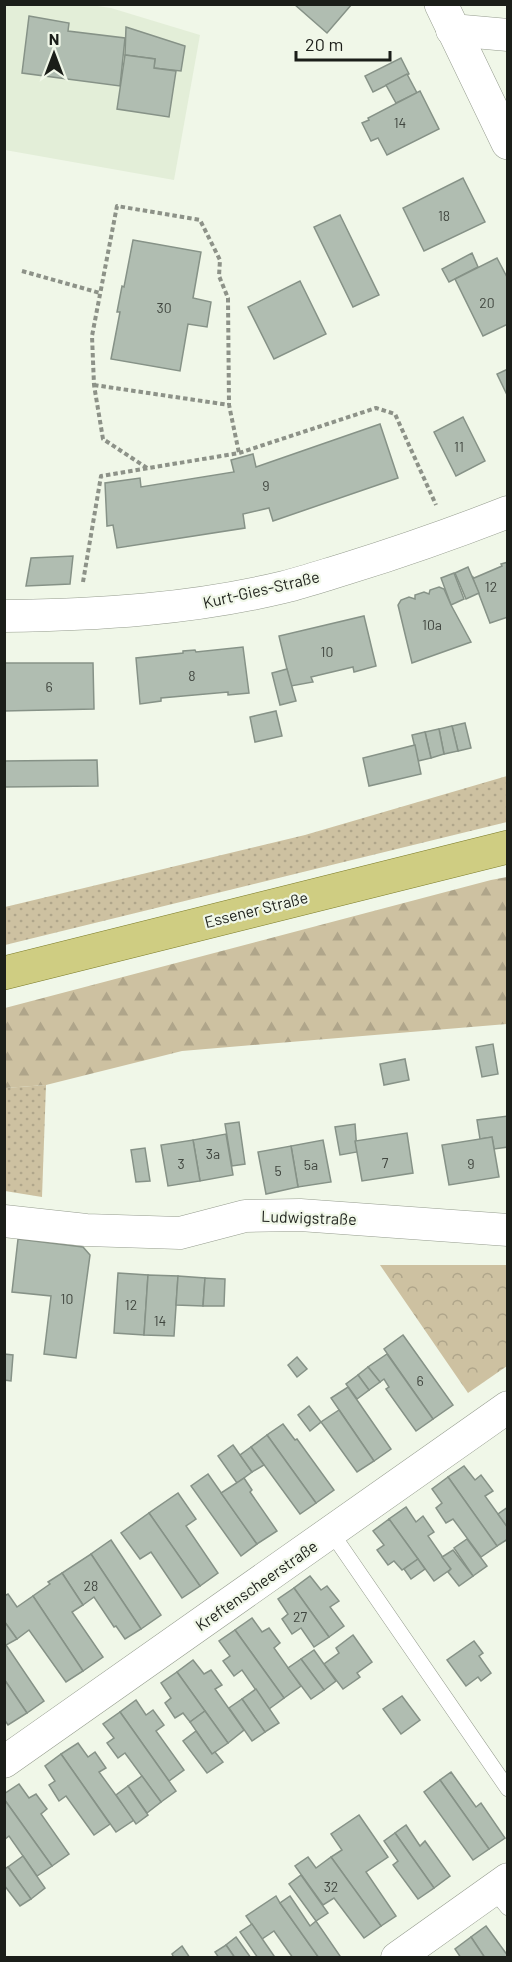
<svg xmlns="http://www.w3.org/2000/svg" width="512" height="1962" font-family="Barlow,sans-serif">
  <defs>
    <pattern id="grass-dots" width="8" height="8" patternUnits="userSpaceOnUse" patternTransform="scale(1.5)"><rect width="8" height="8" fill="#cdc1a1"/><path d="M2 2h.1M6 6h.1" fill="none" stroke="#afa58a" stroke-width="1.8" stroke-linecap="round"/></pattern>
    <pattern id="forest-firs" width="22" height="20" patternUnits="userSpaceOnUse" patternTransform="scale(1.5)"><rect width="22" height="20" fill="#cdc1a1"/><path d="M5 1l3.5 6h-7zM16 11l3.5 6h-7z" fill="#afa58a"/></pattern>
    <pattern id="park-crowns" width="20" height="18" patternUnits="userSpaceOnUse" patternTransform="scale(1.5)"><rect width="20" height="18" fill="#cdc1a1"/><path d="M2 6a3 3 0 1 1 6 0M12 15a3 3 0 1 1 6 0" fill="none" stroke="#afa58a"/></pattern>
  </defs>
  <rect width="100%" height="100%" fill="#f0f7e8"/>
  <path fill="#e3eed8" d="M84 4 111 8 200 35 174 180 5 150 6 5Z"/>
  <g fill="url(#grass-dots)">
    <path d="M507 776V822L5 945V907L305 835Z"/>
    <path d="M46 1085 42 1197 5 1191 4 1088Z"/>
  </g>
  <path fill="url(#forest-firs)" d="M507 877V1024L182 1051 46 1085 5 1088V1008L491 880Z"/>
  <path fill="url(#park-crowns)" d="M380 1265H507V1366L468 1393Z"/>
  <g fill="#b0bdb1" stroke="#869287" stroke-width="1.5">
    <path d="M294 4H352L327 33Z"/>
    <path d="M29 16 69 23 68 31 125 38 120 86 22 73Z"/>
    <path d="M126 27 185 46 181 71 154 68 155 59 125 55Z"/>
    <path d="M125 55 155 59 154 68 176 71 169 117 117 109Z"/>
    <path d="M401 58 409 74 373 92 365 76Z"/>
    <path d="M407 74 417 93 396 103 386 85Z"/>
    <path d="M420 91 439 129 387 155 378 138 371 141 362 123 369 120 368 118Z"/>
    <path d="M463 178 485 222 424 251 403 208Z"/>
    <path d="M340 215 379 295 353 307 314 227Z"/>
    <path d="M133 240 201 252 193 298 211 302 207 327 188 324 180 371 111 359 120 312H117L122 286 124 287Z"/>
    <path d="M472 253 478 267 449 282 442 269Z"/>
    <path d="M497 258 508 279V324L483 336 455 279Z"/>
    <path d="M300 281 326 334 274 359 248 307Z"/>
    <path d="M508 369V397L497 374Z"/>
    <path d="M463 417 485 461 456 476 434 432Z"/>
    <path d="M380 424 398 478 273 521 269 508 243 514 245 528 117 548 113 525 107 526 105 483 140 478 141 487 234 472 231 460 253 454 256 467Z"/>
    <path d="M73 556 70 584 26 586 31 558Z"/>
    <path d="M508 562V617L490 623 472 576 474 578 502 566 501 564Z"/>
    <path d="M468 567 479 593 466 599 455 573Z"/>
    <path d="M454 573 464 599 451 605 441 578Z"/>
    <path d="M439 587 444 589 451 605 471 642 412 663 398 605 401 600 409 597 415 599V595L424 592 429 594 430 590Z"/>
    <path d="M364 616 376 666 354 672 353 667 311 677 313 682 291 686 279 636Z"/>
    <path d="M243 647 249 693 228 695V692L161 698V701L140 704 136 658 183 653V651L195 650 196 652Z"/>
    <path d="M4 663H93L94 709 4 711Z"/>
    <path d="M287 669 296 701 280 705 272 673Z"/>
    <path d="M276 711 282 736 255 742 250 717Z"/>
    <path d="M465 723 471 748 458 751 452 726Z"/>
    <path d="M452 726 458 751 444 754 439 729Z"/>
    <path d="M439 729 444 754 431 758 425 732Z"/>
    <path d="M425 732 431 758 418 761 412 735Z"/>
    <path d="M415 745 421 774 369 786 363 758Z"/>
    <path d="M97 760 98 786 4 787V761Z"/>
    <path d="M493 1044 498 1074 482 1077 476 1047Z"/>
    <path d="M405 1059 409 1080 384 1085 380 1064Z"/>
    <path d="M508 1116V1147L494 1149 492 1137 480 1139 477 1120Z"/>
    <path d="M239 1122 245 1164 232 1166 225 1124Z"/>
    <path d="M355 1124 357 1152 340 1155 335 1127Z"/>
    <path d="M407 1133 413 1173 362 1181 355 1141Z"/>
    <path d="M226 1134 233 1175 200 1181 193 1140Z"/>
    <path d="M492 1137 499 1177 449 1185 442 1145Z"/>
    <path d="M193 1140 200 1181 168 1186 161 1145Z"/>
    <path d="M323 1140 331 1182 298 1187 291 1146Z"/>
    <path d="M291 1146 298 1187 266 1194 258 1152Z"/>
    <path d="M145 1148 150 1181 136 1182 131 1150Z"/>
    <path d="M18 1239 83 1247 90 1255 76 1358 44 1354 51 1296 12 1292Z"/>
    <path d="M118 1273 148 1275 144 1335 114 1333Z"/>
    <path d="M148 1275 178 1276 174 1336 144 1335Z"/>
    <path d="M178 1276 205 1278 203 1306 176 1305Z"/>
    <path d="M205 1278 225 1279 224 1306H203Z"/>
    <path d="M403 1335 453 1405 433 1419 384 1349Z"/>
    <path d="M4 1354 13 1355 11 1381 4 1380Z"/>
    <path d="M387 1354 433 1419 416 1431 386 1389 389 1387 384 1379 380 1382 368 1367Z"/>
    <path d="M297 1357 307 1369 297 1377 288 1365Z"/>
    <path d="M368 1367 380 1382 369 1390 358 1375Z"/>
    <path d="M358 1375 369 1390 357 1399 346 1384Z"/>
    <path d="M348 1387 391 1449 374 1461 331 1398Z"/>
    <path d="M309 1406 321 1422 310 1431 298 1415Z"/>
    <path d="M339 1410 374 1461 357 1472 321 1422Z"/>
    <path d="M283 1424 295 1440 297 1439 334 1490 316 1503 267 1435Z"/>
    <path d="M267 1435 316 1503 300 1514 251 1447Z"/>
    <path d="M233 1445 252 1472 237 1483 218 1456Z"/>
    <path d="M251 1447 264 1465 252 1472 240 1455Z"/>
    <path d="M464 1466 475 1480 481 1475 493 1491 485 1496 508 1528V1539L497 1546 448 1477Z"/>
    <path d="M208 1474 257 1544 241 1556 191 1486Z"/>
    <path d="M448 1477 497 1546 481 1557 453 1519 446 1523 436 1508 442 1503 432 1489Z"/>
    <path d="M244 1478 252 1490 250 1492 277 1531 257 1544 221 1493Z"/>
    <path d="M178 1493 196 1519 186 1526 218 1573 200 1586 149 1513Z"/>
    <path d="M406 1507 416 1522 423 1516 434 1532 428 1536 451 1569 434 1581 389 1519Z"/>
    <path d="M508 1507V1528L498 1514Z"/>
    <path d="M149 1513 200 1586 182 1598 151 1552 140 1559 121 1533Z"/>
    <path d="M389 1519 418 1559 402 1570 394 1561 388 1565 377 1550 384 1545 373 1531Z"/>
    <path d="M467 1539 487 1566 473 1576 454 1548Z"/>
    <path d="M111 1540 161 1615 141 1629 91 1554Z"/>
    <path d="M453 1550 473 1576 459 1586 448 1572 451 1569 442 1557Z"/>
    <path d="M91 1554 141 1629 125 1639 116 1626 114 1627 94 1597 83 1605 62 1573Z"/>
    <path d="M418 1559 425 1569 411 1579 404 1569Z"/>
    <path d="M62 1573 83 1605 72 1612 103 1657 83 1671 33 1596 50 1584 48 1582Z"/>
    <path d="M310 1576 321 1590 327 1586 339 1601 330 1607 344 1626 329 1637 294 1588Z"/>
    <path d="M294 1588 329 1637 314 1647 301 1628 292 1634 282 1619 288 1614 278 1599Z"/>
    <path d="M8 1594 17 1607 33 1596 83 1671 66 1682 29 1630 17 1639 4 1621V1596Z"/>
    <path d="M252 1618 262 1632 269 1628 280 1643 274 1648 301 1686 284 1698 235 1630Z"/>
    <path d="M4 1621 17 1639 6 1645 44 1701 27 1713 4 1679Z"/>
    <path d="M235 1630 284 1698 269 1709 242 1670 234 1676 223 1661 230 1656 219 1641Z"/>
    <path d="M353 1635 372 1662 357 1673 360 1677 343 1689 324 1664 339 1653 336 1648Z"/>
    <path d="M474 1641 483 1653 479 1656 491 1673 481 1681 478 1677 466 1686 447 1660Z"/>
    <path d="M314 1650 336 1681 324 1690 301 1659Z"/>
    <path d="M301 1659 324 1690 311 1699 288 1668Z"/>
    <path d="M193 1660 204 1674 211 1670 222 1685 215 1689 244 1730 228 1743 177 1672Z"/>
    <path d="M177 1672 205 1711 190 1722 183 1713 175 1718 165 1703 171 1698 161 1683Z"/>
    <path d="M4 1679 27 1713 8 1725 4 1719Z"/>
    <path d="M256 1689 279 1723 265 1732 242 1699Z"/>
    <path d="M402 1696 420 1720 401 1734 383 1709Z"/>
    <path d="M242 1699 265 1732 252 1741 229 1708Z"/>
    <path d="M136 1700 146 1715 153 1710 164 1725 156 1731 184 1770 169 1781 120 1712Z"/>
    <path d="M205 1711 228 1743 212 1754 190 1722Z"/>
    <path d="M120 1712 176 1791 161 1802 125 1753 118 1758 107 1743 114 1738 103 1724Z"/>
    <path d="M196 1731 212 1754 215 1752 223 1762 207 1773 183 1741Z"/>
    <path d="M78 1743 88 1757 95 1752 106 1768 99 1772 134 1820 116 1832 61 1754Z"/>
    <path d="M61 1754 110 1824 94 1835 66 1796 59 1801 49 1785 55 1781 45 1766Z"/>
    <path d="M451 1772 476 1807 481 1803 505 1838 489 1849 440 1780Z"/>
    <path d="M142 1776 161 1802 147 1813 128 1786Z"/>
    <path d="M440 1780 489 1849 473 1860 424 1792Z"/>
    <path d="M19 1784 29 1798 36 1794 47 1809 41 1814 69 1854 52 1866 4 1799V1794Z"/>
    <path d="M128 1786 148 1815 136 1824 116 1795Z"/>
    <path d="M4 1799 52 1866 37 1876 9 1836 4 1840Z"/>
    <path d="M359 1815 388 1857 366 1872 396 1916 381 1926 331 1857 342 1850 331 1834Z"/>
    <path d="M406 1825 420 1846 425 1841 450 1876 434 1888 395 1833Z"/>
    <path d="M395 1833 434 1888 418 1899 393 1865 398 1861 384 1841Z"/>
    <path d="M23 1856 45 1888 31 1899 8 1867Z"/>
    <path d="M308 1857 316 1868 331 1857 381 1926 364 1938 334 1898 323 1905 295 1866Z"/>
    <path d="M8 1867 31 1899 20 1906 4 1885V1869Z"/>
    <path d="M301 1875 328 1913 316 1921 289 1884Z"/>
    <path d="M276 1896 280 1903 319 1958H293L274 1931 262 1939 246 1916Z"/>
    <path d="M290 1896 310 1926 316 1921 340 1956 337 1958H319L280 1903Z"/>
    <path d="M252 1924 274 1956 272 1958H258L240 1932Z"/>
    <path d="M486 1926 508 1956V1958H485L471 1937Z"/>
    <path d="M236 1937 251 1958H235L226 1945Z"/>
    <path d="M471 1937 485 1958H461L455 1949Z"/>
    <path d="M226 1945 235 1958H219L215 1952Z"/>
    <path d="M182 1946 190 1958H174L172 1954Z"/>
  </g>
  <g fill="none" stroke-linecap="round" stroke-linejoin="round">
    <g stroke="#959c8e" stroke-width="16">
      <g id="service">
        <path d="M331 1532 508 1789"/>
        <path d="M493 1890 508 1908"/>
      </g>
    </g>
    <g stroke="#959c8e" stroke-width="33">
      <g id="minor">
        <path d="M452 30 508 35"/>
        <path d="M4 616C98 615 193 609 284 587 304 582 325 575 345 569 400 552 454 533 508 512"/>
        <path d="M4 1221 86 1230 180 1233 245 1216 300 1215 508 1230"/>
        <path d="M4 1762 508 1407"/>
        <path d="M397 1958 508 1879"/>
      </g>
    </g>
    <g stroke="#959c8e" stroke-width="34">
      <path id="tertiary" d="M441 4 508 143"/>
    </g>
    <g stroke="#7b7a27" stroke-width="34">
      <path id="primary" d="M4 973 508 847"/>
    </g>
    <g stroke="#8d9288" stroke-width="4" stroke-dasharray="4.5 3" stroke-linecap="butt">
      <path d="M22 271 100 293"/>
      <path d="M94 385 229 405 239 453"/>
      <path d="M147 468 103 439 94 385 92 336 117 206 200 220 220 260 219 276 228 298 229 405"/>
      <path d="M83 582 101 476 239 453 376 408 395 414 436 505"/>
    </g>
    <use href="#service" stroke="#fff" stroke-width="15"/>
    <use href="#minor" stroke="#fff" stroke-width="32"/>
    <use href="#tertiary" stroke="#fff" stroke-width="33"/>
    <use href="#primary" stroke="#cfcd82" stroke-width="33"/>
  </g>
  <g text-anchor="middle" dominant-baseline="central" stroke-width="4.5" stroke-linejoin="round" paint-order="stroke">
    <g font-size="14" fill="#40463f">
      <text x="400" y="122">14</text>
      <text x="444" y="215">18</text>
      <text x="487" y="302">20</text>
      <text x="164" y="307">30</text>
      <text x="459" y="446">11</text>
      <text x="266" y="485">9</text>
      <text x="491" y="586">12</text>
      <text x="432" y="624">10a</text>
      <text x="327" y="651">10</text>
      <text x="192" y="675">8</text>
      <text x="49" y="686">6</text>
      <text x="213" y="1153">3a</text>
      <text x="385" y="1162">7</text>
      <text x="181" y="1163">3</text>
      <text x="471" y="1163">9</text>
      <text x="311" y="1164">5a</text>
      <text x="278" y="1170">5</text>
      <text x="67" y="1298">10</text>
      <text x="131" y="1304">12</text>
      <text x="160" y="1320">14</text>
      <text x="420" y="1380">6</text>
      <text x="91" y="1585">28</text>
      <text x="300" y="1616">27</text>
      <text x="331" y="1886">32</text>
    </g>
    <g font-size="16" fill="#1b1e19" stroke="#f0f7e8">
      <text transform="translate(261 589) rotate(-13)">Kurt-Gies-Straße</text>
      <text transform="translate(256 909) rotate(-14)">Essener Straße</text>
      <text transform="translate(309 1217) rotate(2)">Ludwigstraße</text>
      <text transform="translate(256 1585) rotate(-35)">Kreftenscheerstraße</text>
    </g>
  </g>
  <rect width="512" height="1962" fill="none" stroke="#1b1e19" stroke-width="12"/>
  <g transform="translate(54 54)" stroke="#f0f7e8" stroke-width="4.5" paint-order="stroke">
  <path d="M0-4.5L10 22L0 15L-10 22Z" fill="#1b1e19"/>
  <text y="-9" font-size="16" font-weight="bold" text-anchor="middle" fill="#1b1e19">N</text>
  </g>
  <path d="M296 51v9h94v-9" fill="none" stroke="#1b1e19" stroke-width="3"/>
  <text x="305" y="51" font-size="18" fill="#1b1e19" stroke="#f0f7e8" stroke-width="4.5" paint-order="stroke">20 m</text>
</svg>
